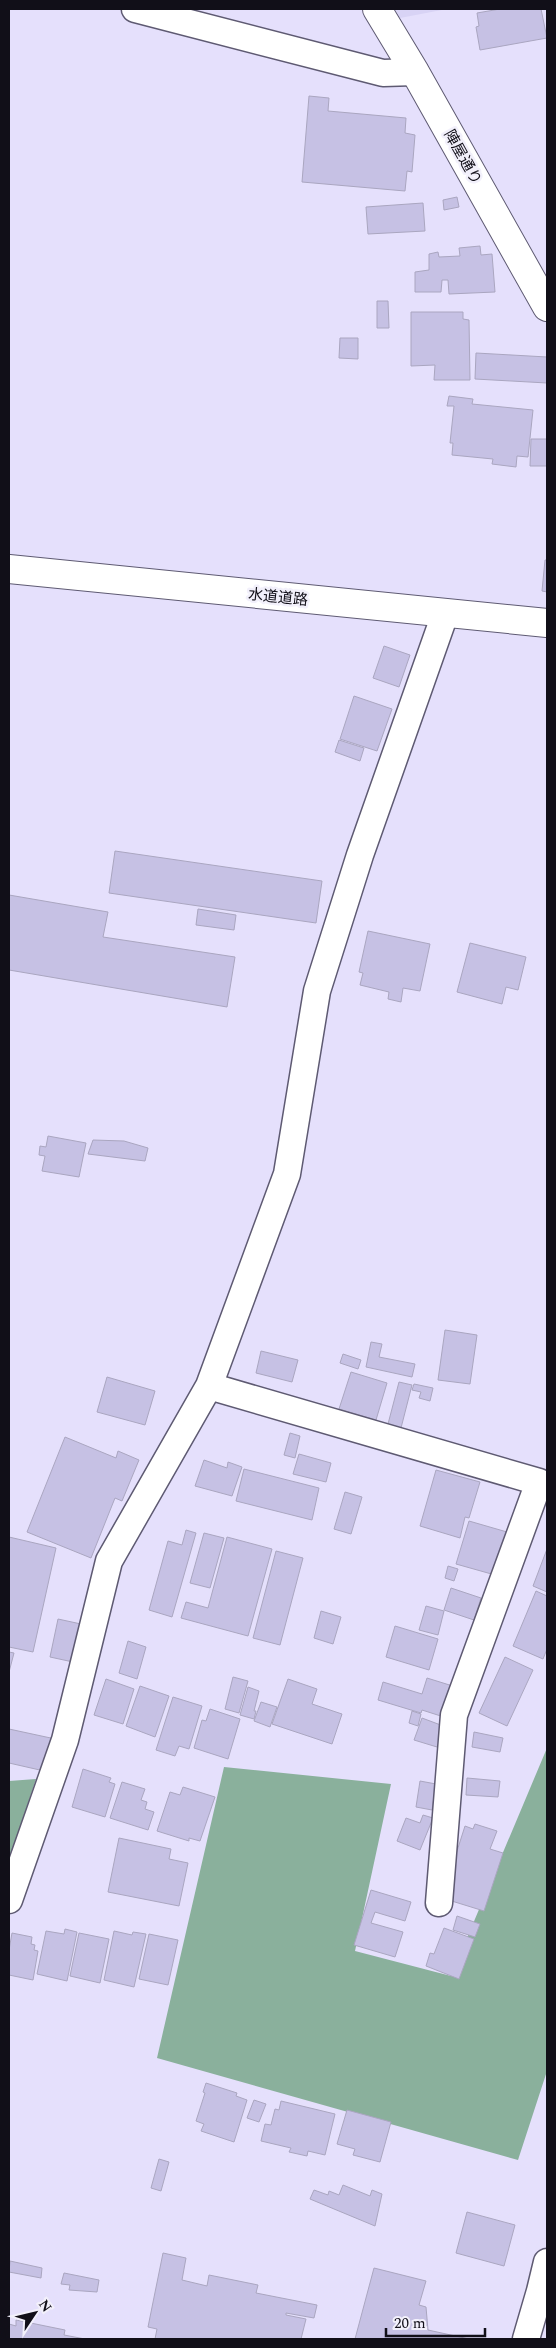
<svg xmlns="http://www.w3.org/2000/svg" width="556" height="2348" viewBox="0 0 556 2348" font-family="Spectral,'Noto Sans JP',serif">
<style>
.built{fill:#d8d3f5}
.forest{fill:#8ab09c}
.building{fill:#c6c1e4;stroke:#aaa6c0}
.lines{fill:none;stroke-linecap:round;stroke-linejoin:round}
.minor-casing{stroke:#5e5a72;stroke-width:29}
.tertiary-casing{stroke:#5e5a72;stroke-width:30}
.minor{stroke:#fff;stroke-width:26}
.tertiary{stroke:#fff;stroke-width:28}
.labels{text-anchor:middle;stroke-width:5;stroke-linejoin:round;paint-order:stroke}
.street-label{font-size:15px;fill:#110f18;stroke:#f2f0fb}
</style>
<rect width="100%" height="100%" fill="#e5e0fc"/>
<path class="built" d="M 395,9 L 447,9 L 400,18 Z"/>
<path class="forest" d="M 547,1748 L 547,2071 L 518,2160 L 157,2058 L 224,1767 L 391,1784 L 355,1951 L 451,1976 Z
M 36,1779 L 9,1860 L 9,1781 Z"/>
<path class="building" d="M 500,9 L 541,9 L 547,38 L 480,50 L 476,27 L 479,26 L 477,13 Z
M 309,96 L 329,98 L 328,111 L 406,118 L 405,133 L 415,135 L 412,172 L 407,171 L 405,191 L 302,182 Z
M 457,197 L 459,207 L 444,210 L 443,200 Z
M 423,203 L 425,231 L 368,234 L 366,207 Z
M 480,246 L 481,255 L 492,254 L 495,292 L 449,294 L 448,280 L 442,280 L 441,292 L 415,292 L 415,272 L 429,270 L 429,254 L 438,252 L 439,257 L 460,256 L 459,248 Z
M 377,301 L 388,301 L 389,328 L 377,328 Z
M 411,312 L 463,312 L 463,319 L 469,320 L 470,380 L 434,380 L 435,365 L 411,366 Z
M 340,338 L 358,338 L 358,359 L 339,358 Z
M 476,353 L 547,357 L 547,383 L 475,379 Z
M 449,396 L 473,399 L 472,404 L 533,410 L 528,457 L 517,456 L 516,467 L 492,464 L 493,459 L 452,455 L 453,443 L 450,443 L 454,406 L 447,406 Z
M 531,439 L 547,439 L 547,466 L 530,466 Z
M 545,560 L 547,560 L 547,592 L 542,591 Z
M 384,646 L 410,655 L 399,687 L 373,678 Z
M 354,696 L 392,709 L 377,751 L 340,739 Z
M 339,740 L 364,748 L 360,761 L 335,752 Z
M 115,851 L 322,881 L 316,923 L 109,893 Z
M 9,895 L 108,912 L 103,937 L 235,957 L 227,1007 L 9,970 Z
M 198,909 L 236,915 L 234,930 L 196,925 Z
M 368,931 L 430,944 L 420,991 L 403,988 L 401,1002 L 388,999 L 389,992 L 360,985 L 363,973 L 359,972 Z
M 470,943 L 526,957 L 518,990 L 506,987 L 502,1004 L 457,992 Z
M 48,1136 L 86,1143 L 79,1177 L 42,1171 L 45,1156 L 39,1155 L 40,1146 L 46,1147 Z
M 93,1140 L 124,1141 L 148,1148 L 145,1161 L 88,1154 Z
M 445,1330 L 477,1335 L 470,1384 L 438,1380 Z
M 371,1342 L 382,1344 L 379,1357 L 415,1364 L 412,1377 L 366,1367 Z
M 261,1351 L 298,1360 L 292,1382 L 256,1373 Z
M 343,1354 L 361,1360 L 358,1369 L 340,1363 Z
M 351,1372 L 387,1383 L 376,1420 L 339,1409 Z
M 107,1377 L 155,1391 L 145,1425 L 97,1412 Z
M 399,1382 L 412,1385 L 401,1428 L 388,1424 Z
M 414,1384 L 433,1388 L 430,1401 L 419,1398 L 421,1392 L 412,1390 Z
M 290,1433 L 300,1436 L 295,1458 L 284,1455 Z
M 65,1437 L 116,1458 L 118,1451 L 139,1460 L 122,1501 L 115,1498 L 91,1558 L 27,1532 Z
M 299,1454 L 331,1463 L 326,1482 L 293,1474 Z
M 204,1460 L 227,1468 L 228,1462 L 242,1467 L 232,1496 L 195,1486 Z
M 244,1469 L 319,1488 L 312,1520 L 236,1501 Z
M 436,1470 L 480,1482 L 469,1518 L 465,1517 L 460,1538 L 420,1526 Z
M 345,1492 L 362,1497 L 351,1534 L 334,1529 Z
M 469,1521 L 507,1532 L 495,1575 L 456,1564 Z
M 186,1530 L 196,1533 L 172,1617 L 149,1610 L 168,1541 L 182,1545 Z
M 204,1533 L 224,1538 L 210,1588 L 190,1583 Z
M 9,1537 L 56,1548 L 33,1652 L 9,1647 Z
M 227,1537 L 272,1549 L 248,1636 L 181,1618 L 186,1602 L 208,1608 Z
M 547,1549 L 547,1592 L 533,1586 Z
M 276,1551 L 303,1558 L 280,1645 L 253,1638 Z
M 448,1566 L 458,1569 L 454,1581 L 445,1578 Z
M 451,1588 L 481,1598 L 474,1620 L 444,1610 Z
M 536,1591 L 547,1596 L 547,1649 L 543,1659 L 513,1646 Z
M 426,1606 L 444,1611 L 438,1635 L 419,1630 Z
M 321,1611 L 341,1617 L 333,1644 L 314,1638 Z
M 58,1619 L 81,1624 L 73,1662 L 50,1657 Z
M 395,1626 L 438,1639 L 429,1670 L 386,1657 Z
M 128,1641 L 146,1647 L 137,1679 L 119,1673 Z
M 9,1652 L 14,1653 L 9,1672 Z
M 505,1657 L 533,1670 L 507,1726 L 479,1713 Z
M 233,1677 L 248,1681 L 239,1713 L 225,1709 Z
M 427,1678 L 456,1687 L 447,1718 L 422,1710 L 421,1713 L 378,1700 L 383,1682 L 422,1694 Z
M 106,1679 L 134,1689 L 123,1724 L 94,1715 Z
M 288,1679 L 317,1689 L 312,1704 L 342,1714 L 332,1744 L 272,1724 Z
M 140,1686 L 169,1696 L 155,1737 L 126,1726 Z
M 248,1687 L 259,1691 L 254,1711 L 256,1711 L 254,1719 L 240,1715 Z
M 173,1697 L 202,1706 L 189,1749 L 179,1746 L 175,1756 L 156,1750 Z
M 261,1702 L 277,1707 L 270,1727 L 254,1721 Z
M 210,1709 L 240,1719 L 228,1759 L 194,1748 L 202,1720 L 206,1721 Z
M 412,1711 L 421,1714 L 418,1726 L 409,1723 Z
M 422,1718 L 446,1727 L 437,1747 L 414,1740 Z
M 9,1729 L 60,1740 L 53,1773 L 9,1763 Z
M 474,1732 L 503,1738 L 500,1752 L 472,1747 Z
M 83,1769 L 111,1778 L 109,1782 L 115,1784 L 105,1817 L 72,1807 Z
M 467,1778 L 500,1781 L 498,1797 L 466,1795 Z
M 420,1781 L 436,1784 L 432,1810 L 416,1807 Z
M 122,1782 L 145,1789 L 141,1800 L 147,1802 L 145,1809 L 154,1812 L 148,1830 L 110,1818 Z
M 183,1787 L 215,1797 L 200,1841 L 189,1838 L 189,1841 L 157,1831 L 170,1792 L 180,1795 Z
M 423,1815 L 433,1818 L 420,1850 L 397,1841 L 406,1818 L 420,1823 Z
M 475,1824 L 497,1831 L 490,1849 L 503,1853 L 484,1911 L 442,1898 L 465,1826 L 473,1829 Z
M 119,1838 L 171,1849 L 169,1859 L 188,1863 L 179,1906 L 108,1892 Z
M 371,1890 L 411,1902 L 405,1921 L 375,1912 L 371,1923 L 403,1932 L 395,1957 L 354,1945 Z
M 457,1916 L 480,1924 L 475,1937 L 453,1930 Z
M 444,1928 L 474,1939 L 459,1979 L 426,1966 L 430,1953 L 434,1954 Z
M 65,1929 L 77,1932 L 67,1981 L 37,1974 L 46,1931 L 64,1934 Z
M 114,1931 L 132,1935 L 133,1932 L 146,1934 L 134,1987 L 104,1980 Z
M 12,1933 L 32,1937 L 31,1944 L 35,1945 L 34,1950 L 38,1951 L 33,1980 L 9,1975 L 9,1950 Z
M 79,1933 L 109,1939 L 100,1983 L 70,1976 Z
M 149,1934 L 178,1940 L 168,1985 L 139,1979 Z
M 206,2083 L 237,2093 L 236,2096 L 247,2100 L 234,2142 L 201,2131 L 204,2124 L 196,2121 L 205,2093 L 203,2092 Z
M 254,2100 L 266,2104 L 259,2122 L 247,2118 Z
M 281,2101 L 335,2114 L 325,2155 L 308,2151 L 307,2156 L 289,2152 L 291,2148 L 261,2141 L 265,2124 L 271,2125 L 275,2109 L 279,2110 Z
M 347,2110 L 391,2122 L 380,2162 L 353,2155 L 355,2149 L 337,2144 Z
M 159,2159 L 169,2162 L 161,2191 L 151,2188 Z
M 343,2185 L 370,2196 L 372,2190 L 382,2194 L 375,2226 L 310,2199 L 314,2190 L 328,2195 L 329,2191 L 339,2195 Z
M 467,2212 L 515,2225 L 504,2266 L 456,2253 Z
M 163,2253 L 186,2258 L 182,2280 L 207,2286 L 209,2275 L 258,2285 L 256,2293 L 317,2305 L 314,2318 L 286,2313 L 286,2315 L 306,2319 L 301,2339 L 155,2339 L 157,2329 L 148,2327 Z
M 10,2261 L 42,2268 L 41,2278 L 9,2272 Z
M 374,2268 L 426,2281 L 419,2305 L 426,2307 L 428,2330 L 469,2339 L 355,2339 Z
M 64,2273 L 99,2280 L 97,2292 L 69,2290 L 70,2285 L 61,2284 Z
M 16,2320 L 65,2330 L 64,2335 L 85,2339 L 9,2339 L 9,2324 L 16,2326 Z"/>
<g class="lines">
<defs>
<path id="minor" d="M 135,9 L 383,73 L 415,72
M 209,1386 L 539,1482 L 454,1715 L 439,1903
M 9,1900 L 65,1740 L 109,1561 L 209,1386 L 287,1174 L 317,991 L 360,855 L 445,614
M 540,2291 L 547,2262
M 526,2339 L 540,2291 L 547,2294"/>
<path id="tertiary" d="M 377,9 L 415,72 L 547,307
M 9,569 L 547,623"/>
</defs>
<use href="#minor" class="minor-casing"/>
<use href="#tertiary" class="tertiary-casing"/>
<use href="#minor" class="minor"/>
<use href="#tertiary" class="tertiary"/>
</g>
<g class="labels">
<g class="street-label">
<text transform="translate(463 157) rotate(61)" y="5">陣屋通り</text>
<text transform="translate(278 597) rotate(6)" y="5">水道道路</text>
</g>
</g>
<rect width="556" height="2348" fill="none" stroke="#110f18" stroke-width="20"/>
<g transform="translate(35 2313) rotate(55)" stroke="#f2f0fb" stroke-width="4" paint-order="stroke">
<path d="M0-4L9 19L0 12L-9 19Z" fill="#110f18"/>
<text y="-8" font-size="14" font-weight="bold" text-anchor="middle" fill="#110f18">N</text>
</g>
<path d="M386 2328v8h99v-8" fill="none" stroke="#110f18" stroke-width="2.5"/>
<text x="394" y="2328" font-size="15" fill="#110f18" stroke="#f2f0fb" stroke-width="4" paint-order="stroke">20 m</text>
</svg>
